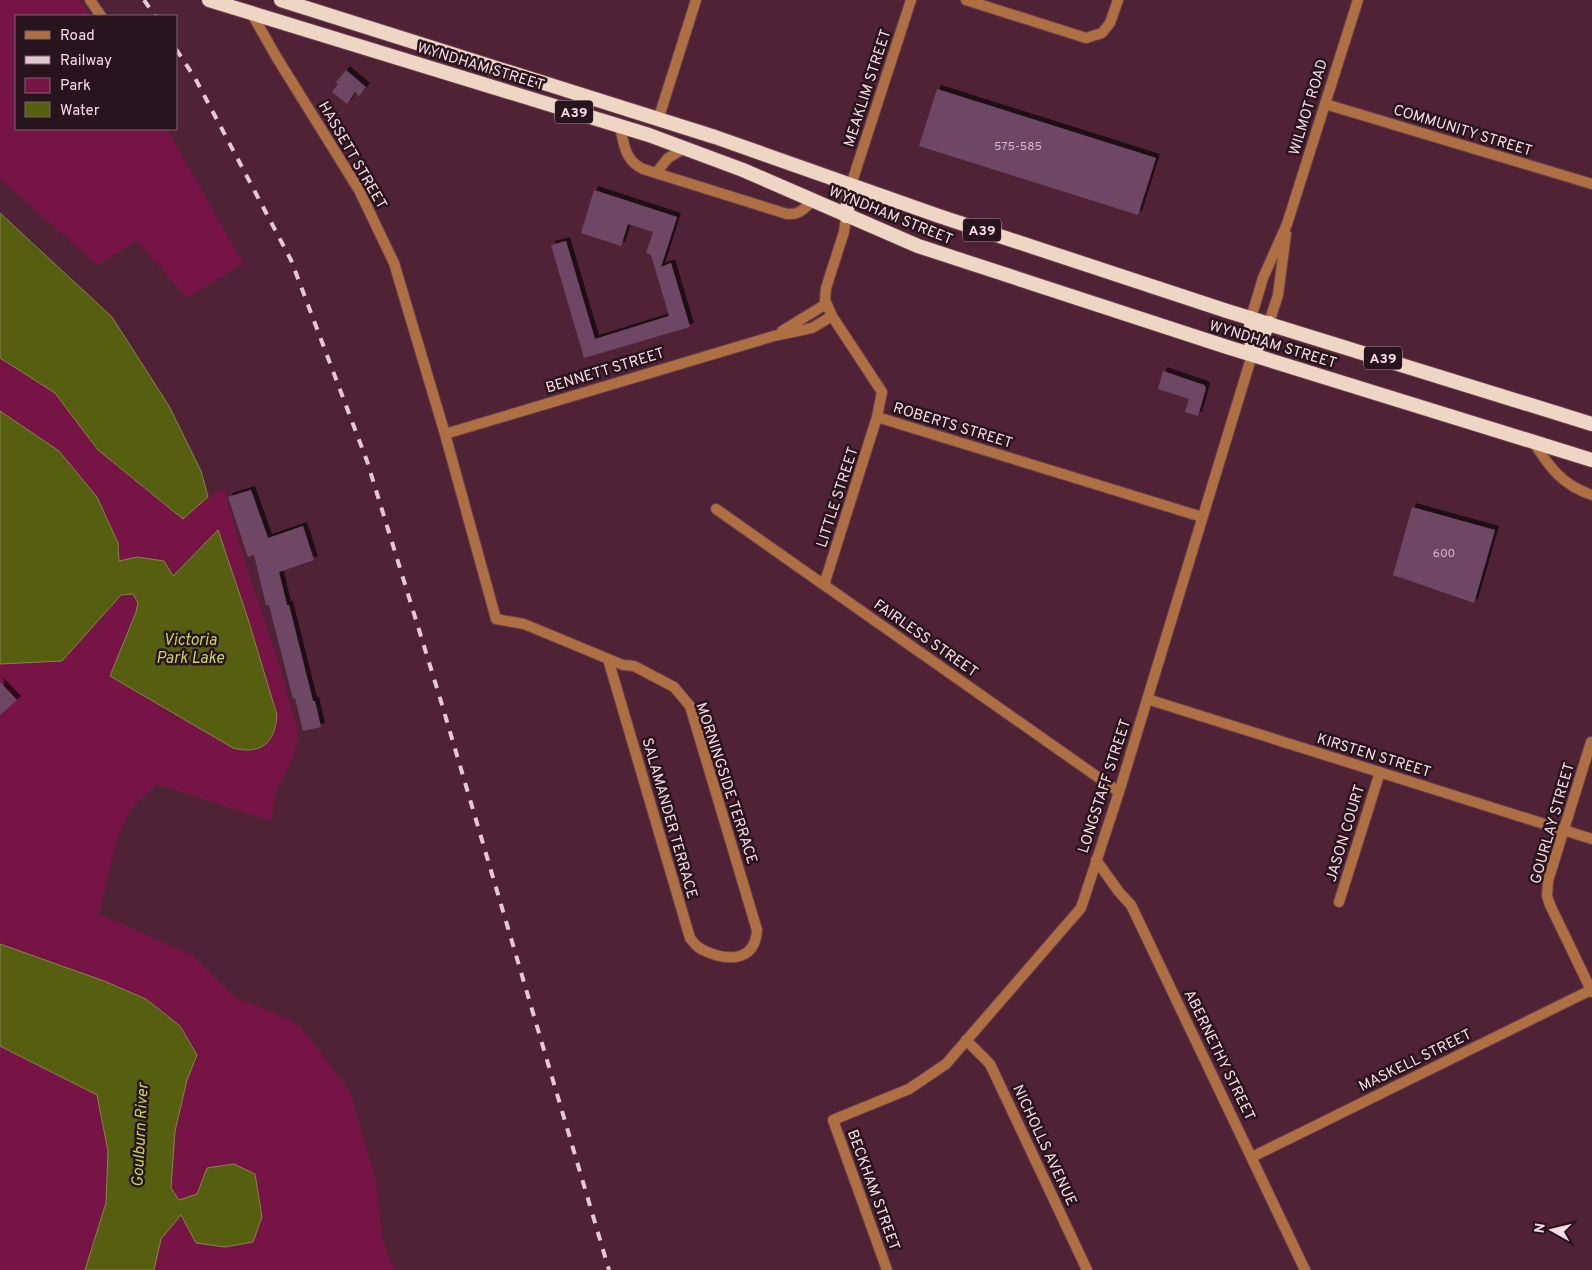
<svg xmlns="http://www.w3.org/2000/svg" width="1592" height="1270" viewBox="0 0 1592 1270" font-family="Overpass,sans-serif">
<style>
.green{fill:#761446}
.water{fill:#565e0f;stroke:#87844f}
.building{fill:#6e4665;filter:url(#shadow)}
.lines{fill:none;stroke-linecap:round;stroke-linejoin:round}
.minor-casing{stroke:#6a4051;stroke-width:12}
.tertiary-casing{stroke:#6a4051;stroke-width:12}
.trunk-casing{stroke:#6a4051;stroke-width:16}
.minor{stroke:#ae6f42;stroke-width:10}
.tertiary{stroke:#ae6f42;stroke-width:10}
.trunk{stroke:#efd5c4;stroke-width:14}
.rail{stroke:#e7c7d2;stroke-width:4;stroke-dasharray:9 9;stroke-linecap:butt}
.labels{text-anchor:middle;stroke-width:5;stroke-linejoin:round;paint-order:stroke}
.number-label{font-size:12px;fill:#d6b6c5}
.shield{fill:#28141c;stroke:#ba9fa9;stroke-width:1}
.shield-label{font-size:14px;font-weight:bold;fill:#f9dbe5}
.street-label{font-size:15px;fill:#f9dbe5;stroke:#28141c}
.water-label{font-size:16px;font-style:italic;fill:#c7d653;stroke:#28141c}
</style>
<defs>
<filter id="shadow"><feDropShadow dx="4" dy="-4" stdDeviation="0" flood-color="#0009"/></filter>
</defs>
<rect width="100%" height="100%" fill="#4f2335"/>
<path class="green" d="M 0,0 L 79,0 L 91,16 L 16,16 L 16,129 L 167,129 L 243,263 L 187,298 L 137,241 L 97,265 L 0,179 Z
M 0,358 L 55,393 L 98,450 L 183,519 L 208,497 L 224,489 L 243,556 L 280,667 L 297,730 L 297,742 L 290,764 L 276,792 L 271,821 L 157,784 L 130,810 L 117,839 L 99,914 L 192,955 L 235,998 L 266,1009 L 300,1026 L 350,1091 L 376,1181 L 382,1237 L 388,1255 L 396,1270 L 154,1270 L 161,1239 L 197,1194 L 179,1200 L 171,1188 L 175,1131 L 187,1080 L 197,1055 L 104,981 L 0,944 L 0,664 L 62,661 L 121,595 L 133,594 L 138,603 L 136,611 L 110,676 L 218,530 L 173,576 L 137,557 L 119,561 L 118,543 L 97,497 L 59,451 L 0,411 Z
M 0,1046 L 97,1095 L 108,1151 L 106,1203 L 85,1270 L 0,1270 Z"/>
<path class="water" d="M 0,213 L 112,317 L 169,406 L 201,471 L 208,497 L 183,519 L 98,450 L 55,393 L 0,358 Z
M 0,411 L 59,451 L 97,497 L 118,543 L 119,561 L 137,557 L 164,561 L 173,576 L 218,530 L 248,619 L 277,715 C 275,744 260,755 233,748 L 110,676 L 136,612 L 138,603 L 133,594 L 121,595 L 62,661 L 0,664 Z
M 0,944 L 104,981 L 146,999 L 180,1026 L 197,1055 L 187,1080 L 175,1131 L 171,1188 L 179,1200 L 197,1194 L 207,1168 L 234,1164 L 255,1174 L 262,1217 L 253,1242 L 225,1247 L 196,1243 L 181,1215 L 161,1239 L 154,1270 L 85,1270 L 106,1203 L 108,1151 L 97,1095 L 0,1046 Z"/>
<path class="building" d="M 346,70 L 366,87 L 359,96 L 355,92 L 347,104 L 332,92 L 338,84 L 336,82 Z
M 937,89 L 1156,158 L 1138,215 L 919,146 Z
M 594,190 L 677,217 L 661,267 L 671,263 L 690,327 L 584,358 L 551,245 L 566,241 L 595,339 L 669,316 L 651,255 L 646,253 L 653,232 L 628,224 L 621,246 L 581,233 Z
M 1163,371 L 1204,385 L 1206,388 L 1198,416 L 1185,412 L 1189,399 L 1158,389 Z
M 251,490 L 268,538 L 303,526 L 314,560 L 279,572 L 287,605 L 289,605 L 313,701 L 315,701 L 321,727 L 303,731 L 295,698 L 293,699 L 269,605 L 266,605 L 262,588 L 254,555 L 248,557 L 228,497 Z
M 1412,507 L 1495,530 L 1474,603 L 1393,575 Z
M 0,682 L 17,700 L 0,715 Z"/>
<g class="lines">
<defs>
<path id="minor" d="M 90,0 L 101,16
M 966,0 L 1086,38 L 1102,33 L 1110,23 L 1118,0
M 252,14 L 277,58 L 359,190 L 394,263 L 445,434 L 496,619 L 524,624 L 623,665 L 634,666 L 674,687 L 690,706 L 757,930 C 755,964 724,961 701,949 C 697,947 693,942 690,938 L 608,659
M 1325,104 L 1592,184
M 658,120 L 696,0
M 620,127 C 624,144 625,161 643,169 L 787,214 C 800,215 805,208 813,200
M 656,173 L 668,158 L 685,148
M 851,185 L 911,0
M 846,216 L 844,232 L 826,288 L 825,300 L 832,316 L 882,392 L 877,417 L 1202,517
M 782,331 L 826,304
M 445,434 L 774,336 L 812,328 L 832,316
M 1533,441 C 1549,467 1562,485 1592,495
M 716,509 L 1119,792
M 824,585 L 877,417
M 1147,699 L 1592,839
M 1591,742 L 1548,881 L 1547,896 L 1550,905 L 1592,992
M 1096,860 L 1119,892 L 1131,905 L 1305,1270
M 1339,902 L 1380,772
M 966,1040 L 990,1064 L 1087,1270
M 1252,1157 L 1591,990
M 887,1270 L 833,1120 L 909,1089 L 946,1064 L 1081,908 L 1119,792 L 1252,355"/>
<path id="tertiary" d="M 1251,318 L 1263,278 L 1287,224 L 1358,0
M 1269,323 L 1278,295 L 1286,234"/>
<path id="trunk" d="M 209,0 L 649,135 L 743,170 L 918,246 L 1227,347 L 1592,460
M 281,0 L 715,137 L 939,216 L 1227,311 L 1592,424
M 846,216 L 851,185
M 1251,318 L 1252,355
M 1253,354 L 1269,323"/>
</defs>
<use href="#minor" class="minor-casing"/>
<use href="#tertiary" class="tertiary-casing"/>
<use href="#trunk" class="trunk-casing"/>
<use href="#minor" class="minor"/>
<use href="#tertiary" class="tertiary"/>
<use href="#trunk" class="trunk"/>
<path class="rail" d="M 144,0 L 155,16
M 176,49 L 195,78 L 291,260 L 367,461 L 440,698 L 609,1270"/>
</g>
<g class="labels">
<g class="number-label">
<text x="1018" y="150">575-585</text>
<text x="1444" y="557">600</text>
</g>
<g class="shield">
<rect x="555" y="100.5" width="38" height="23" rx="4"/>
<rect x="963" y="218.5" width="38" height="23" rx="4"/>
<rect x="1364" y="346.5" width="38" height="23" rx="4"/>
</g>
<g class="shield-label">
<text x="574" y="117">A39</text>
<text x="982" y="235">A39</text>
<text x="1383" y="363">A39</text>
</g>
<g class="street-label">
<text transform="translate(481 66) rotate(17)" y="5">WYNDHAM STREET</text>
<text transform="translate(867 88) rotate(-72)" y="5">MEAKLIM STREET</text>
<text transform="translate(1308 107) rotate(-73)" y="5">WILMOT ROAD</text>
<text transform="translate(1463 130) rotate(17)" y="5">COMMUNITY STREET</text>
<text transform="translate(353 155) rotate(60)" y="5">HASSETT STREET</text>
<text transform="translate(891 215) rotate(22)" y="5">WYNDHAM STREET</text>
<text transform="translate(1273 344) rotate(17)" y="5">WYNDHAM STREET</text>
<text transform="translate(605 370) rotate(-17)" y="5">BENNETT STREET</text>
<text transform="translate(953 425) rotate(17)" y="5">ROBERTS STREET</text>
<text transform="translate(837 497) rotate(-72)" y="5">LITTLE STREET</text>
<text transform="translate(926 638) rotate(35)" y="5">FAIRLESS STREET</text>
<text transform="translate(1374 755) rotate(17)" y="5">KIRSTEN STREET</text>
<text transform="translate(727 783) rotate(72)" y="5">MORNINGSIDE TERRACE</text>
<text transform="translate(1104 786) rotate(-72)" y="5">LONGSTAFF STREET</text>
<text transform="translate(670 818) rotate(74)" y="5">SALAMANDER TERRACE</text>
<text transform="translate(1552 823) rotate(-74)" y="5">GOURLAY STREET</text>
<text transform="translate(1345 833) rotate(-73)" y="5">JASON COURT</text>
<text transform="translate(1220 1055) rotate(64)" y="5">ABERNETHY STREET</text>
<text transform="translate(1415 1060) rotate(-26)" y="5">MASKELL STREET</text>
<text transform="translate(1045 1145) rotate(65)" y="5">NICHOLLS AVENUE</text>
<text transform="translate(874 1190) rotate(70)" y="5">BECKHAM STREET</text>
</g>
<g class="water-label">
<text x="190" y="645">Victoria<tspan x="190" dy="18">Park Lake</tspan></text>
<text transform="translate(139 1135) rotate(-87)" y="6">Goulburn River</text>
</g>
</g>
<rect x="15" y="15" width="162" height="115" fill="#28141c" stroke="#7c646c"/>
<rect x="25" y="31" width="25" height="8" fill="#ae6f42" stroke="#7c646c"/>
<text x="60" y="40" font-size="15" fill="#f9dbe5">Road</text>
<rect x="25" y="56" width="25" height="8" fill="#e7c7d2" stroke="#7c646c"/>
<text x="60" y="65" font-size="15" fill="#f9dbe5">Railway</text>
<rect x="25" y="78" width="25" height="15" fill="#761446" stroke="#7c646c"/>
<text x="60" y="90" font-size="15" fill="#f9dbe5">Park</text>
<rect x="25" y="102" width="25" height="15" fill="#565e0f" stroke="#7c646c"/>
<text x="60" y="115" font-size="15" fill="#f9dbe5">Water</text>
<g transform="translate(1552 1230) rotate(278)" stroke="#28141c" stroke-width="4" paint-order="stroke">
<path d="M0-4L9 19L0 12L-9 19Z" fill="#f9dbe5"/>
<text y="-8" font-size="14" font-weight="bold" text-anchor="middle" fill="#f9dbe5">N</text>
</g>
</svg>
